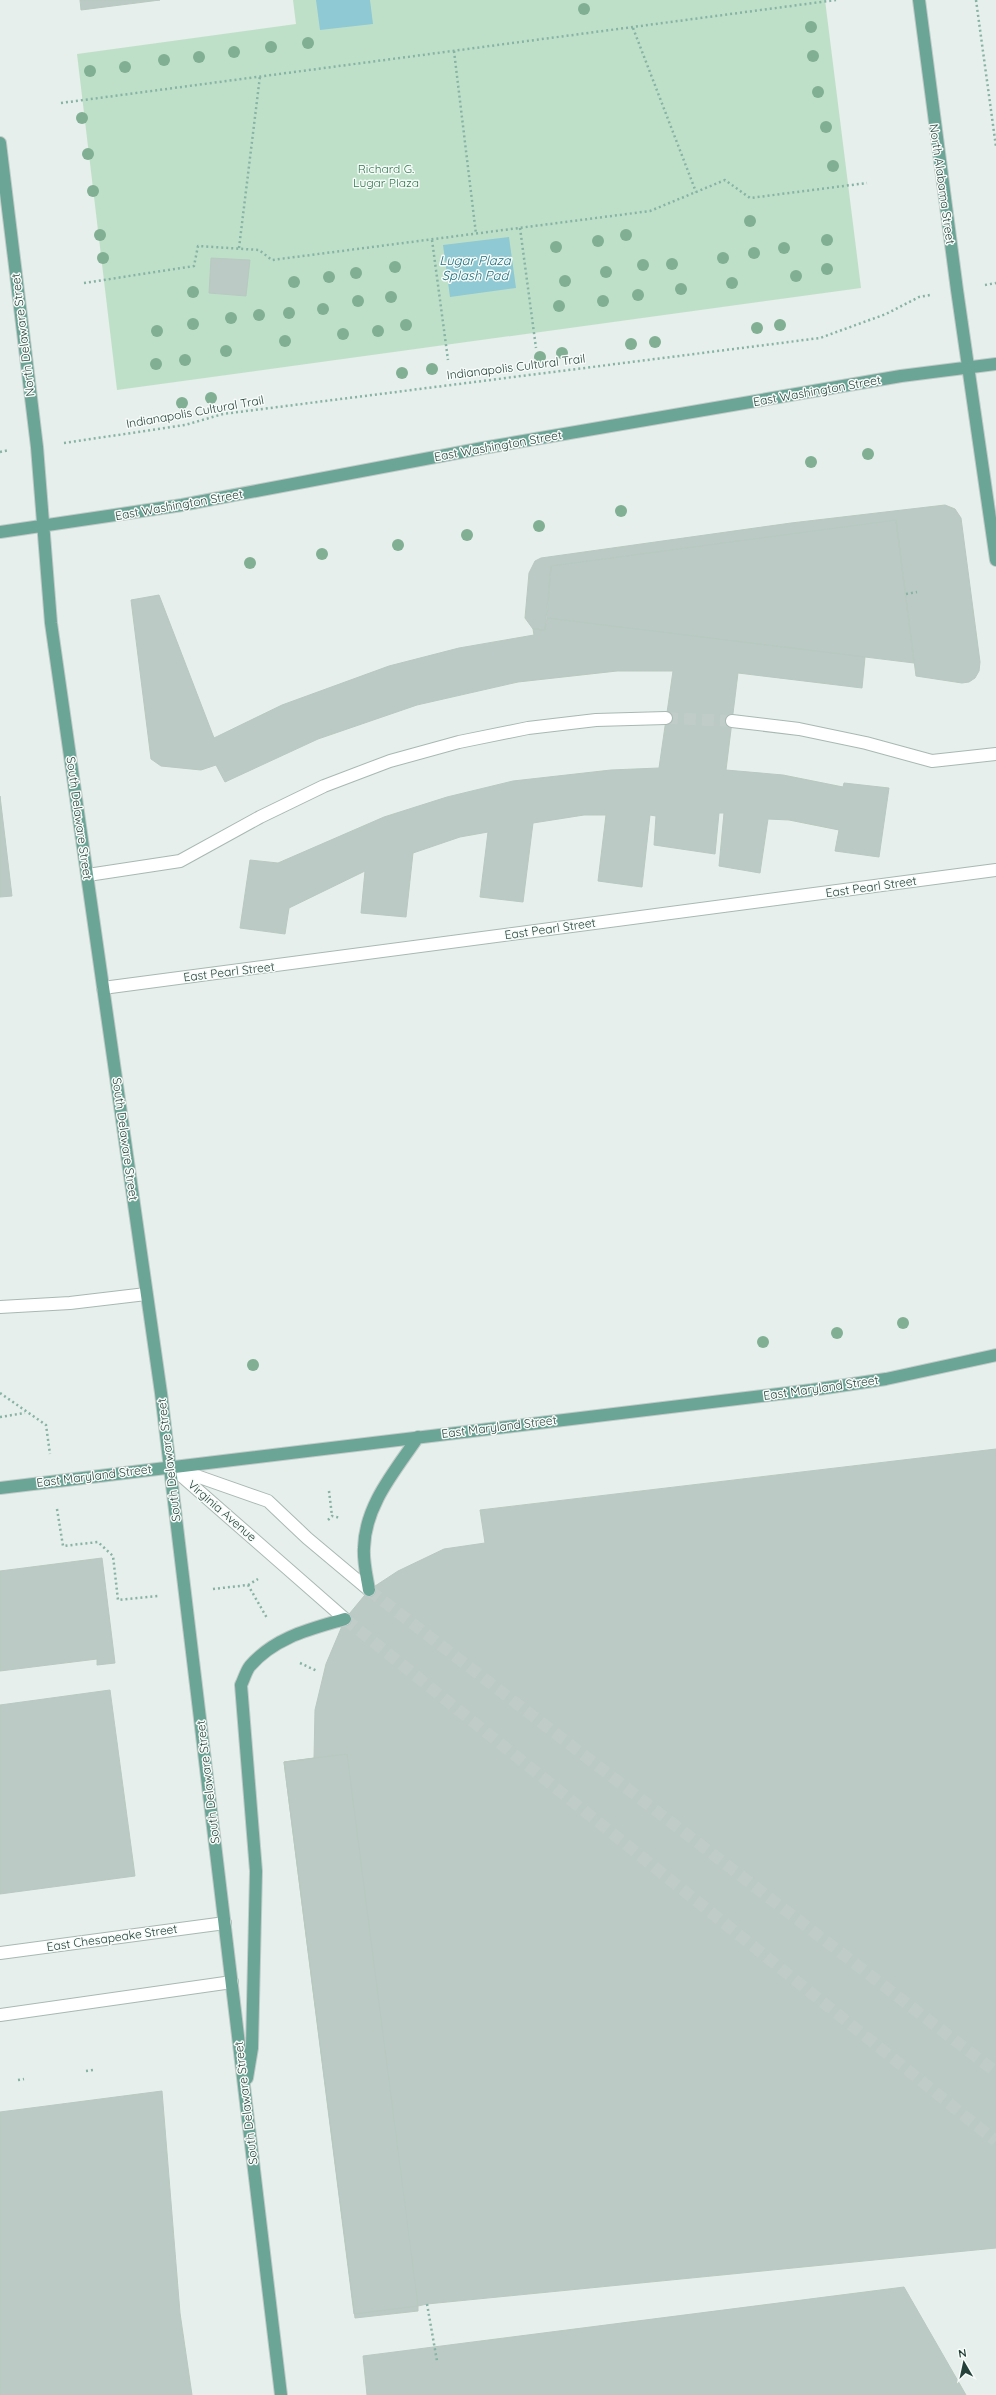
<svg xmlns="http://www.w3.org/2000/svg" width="996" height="2395" viewBox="0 0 996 2395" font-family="Quicksand,sans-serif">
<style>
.green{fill:#bfe0c8}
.water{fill:#8ec9d4}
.building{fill:#bbcac4;stroke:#b8c9c2}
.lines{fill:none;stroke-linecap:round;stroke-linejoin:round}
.minor-tunnel{stroke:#bfccc8;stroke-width:12;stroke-dasharray:12 6;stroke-linecap:butt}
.minor-casing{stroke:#a8b8b2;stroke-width:14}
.major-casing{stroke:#c2cac8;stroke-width:14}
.path{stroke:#86b3a5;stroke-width:2.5;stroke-dasharray:2 3;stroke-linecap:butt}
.minor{stroke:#fff;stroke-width:12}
.major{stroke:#6aa596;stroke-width:12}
.tree{fill:#80af93}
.labels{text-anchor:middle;stroke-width:3;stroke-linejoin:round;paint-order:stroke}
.park-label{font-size:12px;fill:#2d7a4b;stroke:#f7fbf9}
.street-label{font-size:12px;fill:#24423a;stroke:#f7fbf9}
.water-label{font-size:13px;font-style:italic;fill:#1c6f80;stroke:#f7fbf9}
</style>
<rect width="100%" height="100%" fill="#e6efeb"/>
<path class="green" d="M 293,0 L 825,0 L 861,288 L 117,390 L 77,54 L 296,24 Z"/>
<path class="water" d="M 316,0 L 370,0 L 373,24 L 320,30 Z
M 509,237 L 516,288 L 450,297 L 443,245 Z"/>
<path class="building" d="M 80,0 L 160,0 L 81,10 Z
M 211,258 L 250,260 L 246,296 L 209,293 Z
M 945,505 L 955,509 L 961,518 L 980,662 L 979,671 L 975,678 L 969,682 L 962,683 L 916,676 L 896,520 L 551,566 L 545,630 L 533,629 L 525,618 L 529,573 L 535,561 L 541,558 L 791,523 Z
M 896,520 L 914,663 L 547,618 L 551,566 Z
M 159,595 L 214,738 L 282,705 L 389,666 L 459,648 L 534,635 L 533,629 L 545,630 L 547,618 L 865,657 L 862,688 L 738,673 L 726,770 L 783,775 L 843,787 L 844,783 L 889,788 L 879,857 L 835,851 L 839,830 L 789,820 L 768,819 L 760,873 L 719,866 L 724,813 L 719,813 L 715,854 L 654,845 L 656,816 L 650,815 L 642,887 L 598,881 L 606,815 L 584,815 L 533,823 L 523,902 L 480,897 L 488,832 L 460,837 L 413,853 L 406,917 L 361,913 L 365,871 L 289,908 L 285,934 L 240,928 L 250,860 L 278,863 L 384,817 L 447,797 L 513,781 L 611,770 L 659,768 L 673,671 L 617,671 L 518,682 L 417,705 L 318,739 L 225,782 L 216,765 L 201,770 L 161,766 L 151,759 L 131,600 Z
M 0,796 L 12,896 L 0,897 Z
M 996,1449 L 996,2248 L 427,2304 L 418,2306 L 418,2311 L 355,2318 L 284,1762 L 314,1758 L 315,1710 L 326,1664 L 345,1619 L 369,1590 L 398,1571 L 444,1549 L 485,1543 L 480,1510 Z
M 102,1558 L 115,1663 L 97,1665 L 97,1659 L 0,1671 L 0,1571 Z
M 110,1690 L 135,1876 L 0,1894 L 0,1705 Z
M 347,1754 L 418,2306 L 354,2314 L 284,1762 Z
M 162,2091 L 180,2313 L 192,2395 L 0,2395 L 0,2112 Z
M 904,2287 L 966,2395 L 367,2395 L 363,2356 Z"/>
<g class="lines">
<path class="minor-tunnel" d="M 666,718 L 732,721
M 369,1590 L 996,2072
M 345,1619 L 996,2141"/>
<defs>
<path id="minor" d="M 732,721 L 799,729 L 866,743 L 932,761 L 996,754
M 88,875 L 180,861 L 260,817 L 324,786 L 390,761 L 459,742 L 528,728 L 596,720 L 666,718
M 103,988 L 996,870
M 0,1307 L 70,1303 L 146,1294
M 171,1467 L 268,1501 L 307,1538 L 369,1590
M 176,1471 L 345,1619
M 0,1953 L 225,1923
M 0,2015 L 232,1982"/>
<path id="major" d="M 919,0 L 957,290 L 996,560
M 0,143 L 37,447 L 51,623 L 161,1393 L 281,2395
M 0,532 L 182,505 L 483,448 L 901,376 L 996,364
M 0,1488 L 812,1390 L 886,1379 L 996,1355
M 369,1590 C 367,1577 363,1562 364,1548 C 365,1505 395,1471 418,1437
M 247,2078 L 252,2048 L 256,1871 L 241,1685 C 244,1679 246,1671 250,1666 C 275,1637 311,1629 345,1619"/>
</defs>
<use href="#minor" class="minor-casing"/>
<use href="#major" class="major-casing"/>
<path class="path" d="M 976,0 L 996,147
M 633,28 L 696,192
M 454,51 L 476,234
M 61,103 L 836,0
M 520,228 L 536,348
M 432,240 L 448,360
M 239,248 L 260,76
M 84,283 L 194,266 L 198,246 L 259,250 L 272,260 L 650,211 L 725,180 L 750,198 L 867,183
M 985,285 L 996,283
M 64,443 L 185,425 L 223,414 L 820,338 L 886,314 L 919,297 L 930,295
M 0,452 L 9,450
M 906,594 L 917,592
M 0,1393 L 46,1425 L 50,1454
M 0,1417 L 25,1413
M 329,1491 L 332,1516
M 57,1509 L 63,1546 L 98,1542 L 113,1556 L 118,1600 L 158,1596
M 328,1520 L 332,1516 L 341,1518
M 248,1585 L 258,1579
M 213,1589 L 248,1585 L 267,1618
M 300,1663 L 317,1671
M 86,2071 L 93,2070
M 18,2080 L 24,2079
M 427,2304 L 437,2361"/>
<use href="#minor" class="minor"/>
<use href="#major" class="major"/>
</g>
<g class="tree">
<circle cx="584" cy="9" r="6"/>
<circle cx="811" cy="27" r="6"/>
<circle cx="308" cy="43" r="6"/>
<circle cx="271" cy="47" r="6"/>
<circle cx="234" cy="52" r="6"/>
<circle cx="813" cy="56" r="6"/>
<circle cx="199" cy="57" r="6"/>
<circle cx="164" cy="60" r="6"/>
<circle cx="125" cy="67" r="6"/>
<circle cx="90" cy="71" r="6"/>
<circle cx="818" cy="92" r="6"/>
<circle cx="82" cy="118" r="6"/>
<circle cx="826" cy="127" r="6"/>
<circle cx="88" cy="154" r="6"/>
<circle cx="833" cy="166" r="6"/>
<circle cx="93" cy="191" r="6"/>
<circle cx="750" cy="221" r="6"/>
<circle cx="100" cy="235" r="6"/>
<circle cx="626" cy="235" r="6"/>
<circle cx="827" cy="240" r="6"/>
<circle cx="598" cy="241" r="6"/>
<circle cx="556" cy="247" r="6"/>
<circle cx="784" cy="248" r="6"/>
<circle cx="754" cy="253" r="6"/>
<circle cx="103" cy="258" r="6"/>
<circle cx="723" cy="258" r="6"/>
<circle cx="672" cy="264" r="6"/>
<circle cx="643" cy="265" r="6"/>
<circle cx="395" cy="267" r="6"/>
<circle cx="827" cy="269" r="6"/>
<circle cx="606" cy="272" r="6"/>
<circle cx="356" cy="273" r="6"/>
<circle cx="796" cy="276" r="6"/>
<circle cx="329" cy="277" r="6"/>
<circle cx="565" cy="281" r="6"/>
<circle cx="294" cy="282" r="6"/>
<circle cx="732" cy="283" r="6"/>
<circle cx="681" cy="289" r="6"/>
<circle cx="193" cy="292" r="6"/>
<circle cx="638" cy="295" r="6"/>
<circle cx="391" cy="297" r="6"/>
<circle cx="358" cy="301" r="6"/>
<circle cx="603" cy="301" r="6"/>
<circle cx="559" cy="306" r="6"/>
<circle cx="323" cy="309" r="6"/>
<circle cx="289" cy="313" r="6"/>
<circle cx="259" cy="315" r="6"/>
<circle cx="231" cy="318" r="6"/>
<circle cx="193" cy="324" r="6"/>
<circle cx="406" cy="325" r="6"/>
<circle cx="780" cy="325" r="6"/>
<circle cx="757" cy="328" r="6"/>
<circle cx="157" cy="331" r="6"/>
<circle cx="378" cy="331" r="6"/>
<circle cx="343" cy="334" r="6"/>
<circle cx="285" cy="341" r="6"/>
<circle cx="655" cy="342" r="6"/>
<circle cx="631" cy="344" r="6"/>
<circle cx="226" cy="351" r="6"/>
<circle cx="562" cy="353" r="6"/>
<circle cx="540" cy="357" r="6"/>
<circle cx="185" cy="360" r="6"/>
<circle cx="156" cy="364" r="6"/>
<circle cx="432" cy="369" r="6"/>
<circle cx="402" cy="373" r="6"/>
<circle cx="211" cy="398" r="6"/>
<circle cx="182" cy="403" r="6"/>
<circle cx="868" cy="454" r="6"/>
<circle cx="811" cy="462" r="6"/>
<circle cx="621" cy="511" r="6"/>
<circle cx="539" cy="526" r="6"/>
<circle cx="467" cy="535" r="6"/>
<circle cx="398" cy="545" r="6"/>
<circle cx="322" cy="554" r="6"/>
<circle cx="250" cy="563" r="6"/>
<circle cx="903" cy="1323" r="6"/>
<circle cx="837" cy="1333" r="6"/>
<circle cx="763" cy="1342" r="6"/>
<circle cx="253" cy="1365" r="6"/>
</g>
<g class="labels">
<g class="park-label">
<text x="386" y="173">Richard G.<tspan x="386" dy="14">Lugar Plaza</tspan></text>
</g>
<g class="street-label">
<text transform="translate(942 184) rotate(82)" y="4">North Alabama Street</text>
<text transform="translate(23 335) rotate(-97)" y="4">North Delaware Street</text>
<text transform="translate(516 367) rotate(-7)" y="4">Indianapolis Cultural Trail</text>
<text transform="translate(817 391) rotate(-10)" y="4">East Washington Street</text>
<text transform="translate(195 412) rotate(-10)" y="4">Indianapolis Cultural Trail</text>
<text transform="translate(498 446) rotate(-10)" y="4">East Washington Street</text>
<text transform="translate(179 505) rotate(-10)" y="4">East Washington Street</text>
<text transform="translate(79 818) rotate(82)" y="4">South Delaware Street</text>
<text transform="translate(871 887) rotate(-8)" y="4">East Pearl Street</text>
<text transform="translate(550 929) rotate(-8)" y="4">East Pearl Street</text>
<text transform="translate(229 972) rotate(-7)" y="4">East Pearl Street</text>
<text transform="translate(125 1139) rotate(82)" y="4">South Delaware Street</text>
<text transform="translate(821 1388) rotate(-8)" y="4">East Maryland Street</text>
<text transform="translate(499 1427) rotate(-7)" y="4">East Maryland Street</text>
<text transform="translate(169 1460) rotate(-97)" y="4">South Delaware Street</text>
<text transform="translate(94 1476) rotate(-7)" y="4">East Maryland Street</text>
<text transform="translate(222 1511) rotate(41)" y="4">Virginia Avenue</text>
<text transform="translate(208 1782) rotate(-97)" y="4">South Delaware Street</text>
<text transform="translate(112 1938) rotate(-8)" y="4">East Chesapeake Street</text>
<text transform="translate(246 2103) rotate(-97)" y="4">South Delaware Street</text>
</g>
<g class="water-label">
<text x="475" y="265">Lugar Plaza<tspan x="475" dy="15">Splash Pad</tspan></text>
</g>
</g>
<g transform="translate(964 2363) rotate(351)" stroke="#f7fbf9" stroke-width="3" paint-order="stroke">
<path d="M0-3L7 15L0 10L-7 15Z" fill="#24423a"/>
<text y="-6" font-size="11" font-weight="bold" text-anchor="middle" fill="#24423a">N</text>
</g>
</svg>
